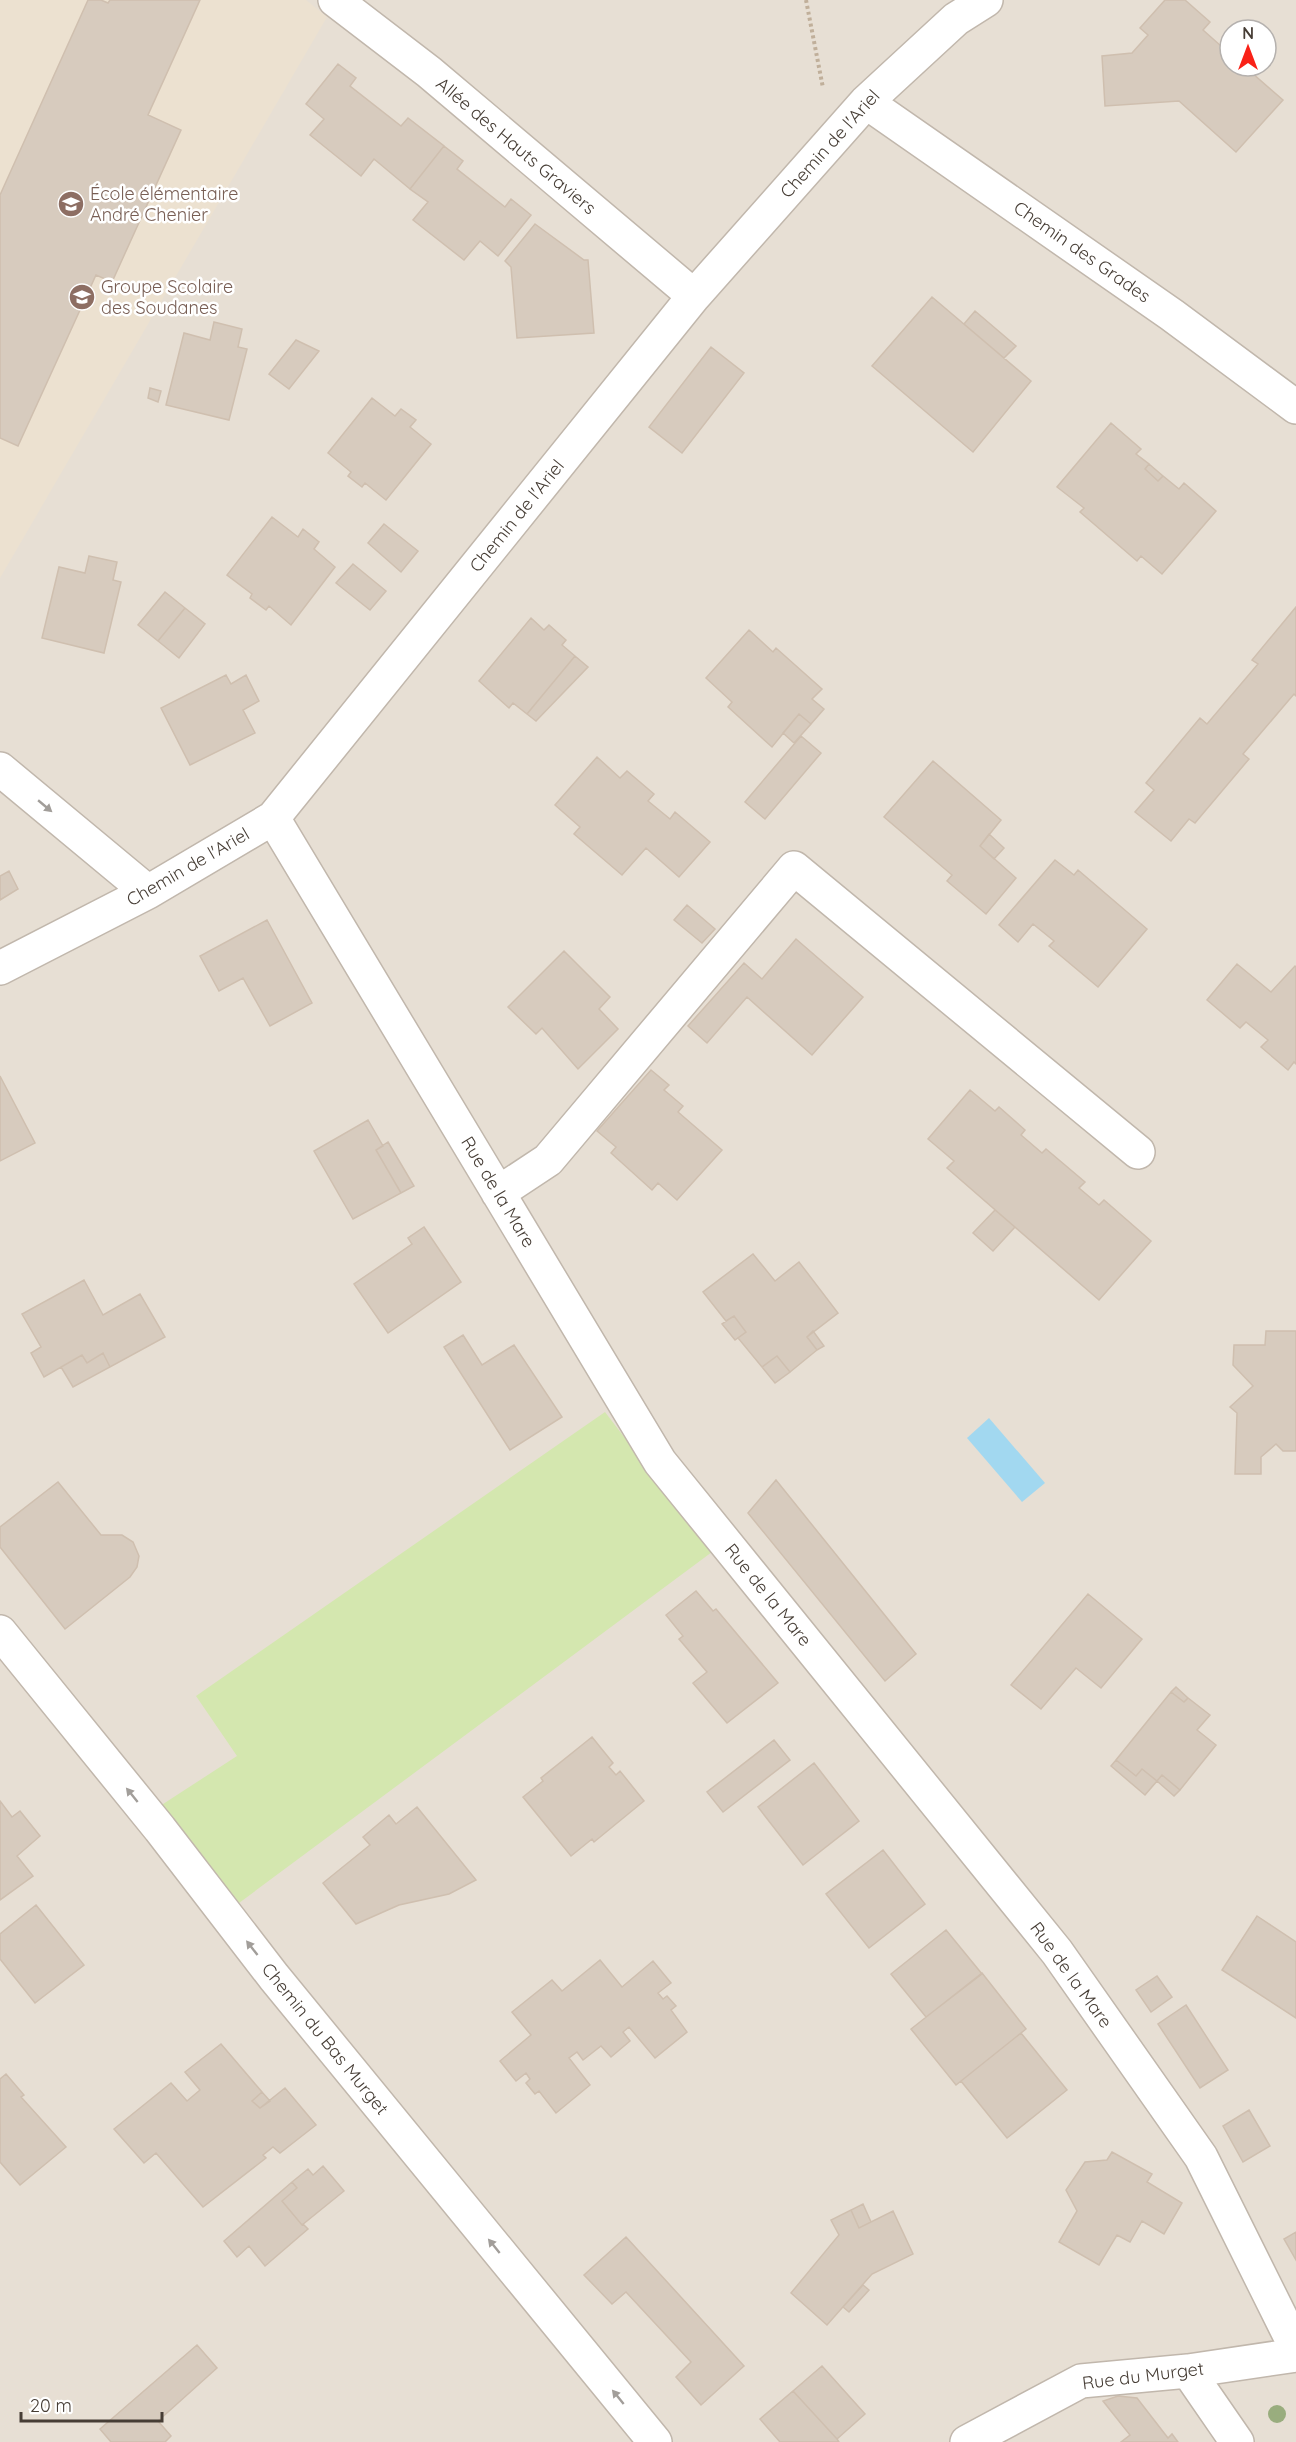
<svg xmlns="http://www.w3.org/2000/svg" width="1296" height="2442" viewBox="0 0 1296 2442" font-family="Quicksand,sans-serif">
<style>
.residential{fill:#e7dfd4;fill-rule:evenodd}
.education{fill:#ece1d0}
.green{fill:#d4e7af}
.water{fill:#a2d8f0}
.building{fill:#d7cbbe;stroke:#cfbfaf;stroke-width:1.5}
.lines{fill:none;stroke-linecap:round;stroke-linejoin:round}
.minor-casing{stroke:#c1b7ac;stroke-width:36}
.path{stroke:#c0af9a;stroke-width:4;stroke-dasharray:3 3;stroke-linecap:butt}
.minor{stroke:#fff;stroke-width:33}
.tree{fill:#99ad7e}
.oneway{fill:#a29e9a}
.labels{text-anchor:middle;stroke-width:5;stroke-linejoin:round;paint-order:stroke}
.street-label{font-size:18px;fill:#463d35;stroke:#fff}
.education-label{font-size:18px;fill:#785e54;stroke:#fff;text-anchor:start}
</style>
<rect width="100%" height="100%" fill="#f3eee6"/>
<path class="residential" d="M 0,0 L 1296,0 L 1296,2442 L 0,2442 ZM 1230,30 L 1266,30 L 1266,66 L 1230,66 Z"/>
<path class="education" d="M 0,0 L 306,0 L 327,17 L 0,578 Z"/>
<path class="green" d="M 605,1412 L 712,1552 L 239,1903 L 160,1806 L 237,1756 L 196,1696 Z"/>
<path class="water" d="M 989,1418 L 1045,1483 L 1022,1502 L 967,1438 Z"/>
<path class="building" d="M 88,0 L 101,0 L 108,3 L 110,0 L 200,0 L 148,115 L 181,130 L 112,282 L 96,275 L 18,446 L 0,438 L 0,195 Z
M 1165,0 L 1185,0 L 1210,22 L 1203,30 L 1230,54 L 1230,66 L 1244,66 L 1283,100 L 1236,152 L 1179,101 L 1105,106 L 1102,56 L 1132,53 L 1148,35 L 1140,28 Z
M 338,64 L 356,78 L 350,86 L 401,126 L 408,118 L 444,146 L 410,189 L 374,159 L 361,176 L 310,135 L 324,119 L 306,104 Z
M 444,146 L 463,161 L 457,169 L 505,207 L 511,199 L 531,215 L 498,256 L 480,241 L 464,260 L 413,220 L 428,202 L 410,189 Z
M 535,224 L 584,260 L 588,260 L 594,333 L 517,338 L 511,267 L 505,261 Z
M 932,297 L 1031,381 L 973,452 L 872,366 Z
M 975,311 L 1016,346 L 1004,358 L 964,324 Z
M 214,322 L 242,329 L 238,347 L 247,349 L 229,420 L 166,405 L 184,333 L 210,340 Z
M 296,340 L 319,351 L 289,389 L 269,374 Z
M 711,347 L 744,373 L 682,453 L 649,427 Z
M 150,388 L 161,391 L 158,402 L 148,398 Z
M 372,398 L 395,416 L 401,409 L 416,420 L 410,427 L 431,444 L 386,500 L 365,483 L 362,487 L 348,476 L 351,472 L 328,453 Z
M 1111,423 L 1141,449 L 1136,454 L 1149,464 L 1145,469 L 1158,481 L 1163,476 L 1179,489 L 1184,483 L 1216,511 L 1162,574 L 1141,556 L 1137,561 L 1080,512 L 1084,508 L 1057,487 Z
M 1149,464 L 1163,476 L 1158,481 L 1145,469 Z
M 272,517 L 298,537 L 303,529 L 319,542 L 314,549 L 335,567 L 291,625 L 269,606 L 266,610 L 250,598 L 252,594 L 227,575 Z
M 384,524 L 418,551 L 401,572 L 368,543 Z
M 89,556 L 117,562 L 113,580 L 121,582 L 104,653 L 42,638 L 59,567 L 85,573 Z
M 353,564 L 386,591 L 370,610 L 336,583 Z
M 165,592 L 185,608 L 158,641 L 138,625 Z
M 1296,607 L 1296,696 L 1294,694 L 1243,754 L 1249,759 L 1195,823 L 1189,819 L 1171,841 L 1135,812 L 1154,790 L 1146,783 L 1200,718 L 1207,724 L 1258,664 L 1252,660 Z
M 185,608 L 205,624 L 179,658 L 158,641 Z
M 531,618 L 544,630 L 549,625 L 566,640 L 562,645 L 575,656 L 527,714 L 513,703 L 509,708 L 479,681 Z
M 749,630 L 773,652 L 776,648 L 822,689 L 812,699 L 824,709 L 811,724 L 799,714 L 772,747 L 728,707 L 732,702 L 706,678 Z
M 575,656 L 588,667 L 536,721 L 527,714 Z
M 226,675 L 231,684 L 246,675 L 259,701 L 243,710 L 255,733 L 190,765 L 161,708 Z
M 799,714 L 811,724 L 794,743 L 783,733 Z
M 801,736 L 821,753 L 765,819 L 745,802 Z
M 597,757 L 620,778 L 627,771 L 654,794 L 648,801 L 670,819 L 675,812 L 710,842 L 679,877 L 646,848 L 622,875 L 574,834 L 580,827 L 555,805 Z
M 933,761 L 1001,820 L 980,846 L 1016,878 L 986,914 L 947,881 L 952,875 L 884,817 Z
M 989,834 L 1004,848 L 994,859 L 980,846 Z
M 1055,860 L 1074,875 L 1078,870 L 1147,929 L 1098,987 L 1049,946 L 1054,941 L 1033,924 L 1018,942 L 999,925 Z
M 9,871 L 18,889 L 0,900 L 0,876 Z
M 687,905 L 715,929 L 702,943 L 674,920 Z
M 267,920 L 312,1003 L 270,1026 L 243,978 L 219,991 L 200,956 Z
M 796,939 L 863,997 L 812,1055 L 747,997 L 707,1043 L 688,1026 L 744,963 L 762,979 Z
M 564,951 L 610,997 L 599,1009 L 618,1029 L 578,1069 L 542,1028 L 536,1034 L 508,1007 Z
M 1237,964 L 1271,992 L 1295,966 L 1296,967 L 1296,1064 L 1294,1062 L 1288,1070 L 1261,1047 L 1268,1040 L 1246,1022 L 1240,1028 L 1207,1000 Z
M 651,1070 L 669,1085 L 664,1090 L 683,1106 L 678,1112 L 722,1150 L 677,1200 L 658,1183 L 652,1190 L 611,1153 L 616,1147 L 597,1131 Z
M 0,1076 L 35,1143 L 0,1161 Z
M 970,1090 L 995,1111 L 999,1107 L 1025,1130 L 1021,1135 L 1042,1153 L 1046,1149 L 1085,1182 L 1079,1188 L 1099,1205 L 1104,1200 L 1151,1241 L 1099,1300 L 947,1168 L 954,1161 L 928,1139 Z
M 368,1120 L 383,1146 L 376,1150 L 401,1193 L 353,1219 L 314,1151 Z
M 388,1142 L 414,1186 L 401,1193 L 376,1150 Z
M 995,1210 L 1015,1227 L 993,1251 L 973,1233 Z
M 424,1227 L 461,1282 L 388,1333 L 354,1284 L 412,1244 L 408,1238 Z
M 753,1254 L 775,1281 L 799,1262 L 838,1313 L 807,1337 L 817,1350 L 790,1372 L 777,1356 L 762,1367 L 738,1338 L 746,1332 L 734,1316 L 726,1321 L 703,1292 Z
M 84,1280 L 103,1315 L 140,1294 L 165,1337 L 110,1367 L 103,1353 L 87,1363 L 82,1355 L 44,1377 L 31,1353 L 41,1347 L 22,1314 Z
M 734,1316 L 746,1332 L 735,1340 L 722,1324 Z
M 813,1331 L 824,1346 L 817,1350 L 807,1337 Z
M 1266,1331 L 1296,1331 L 1296,1451 L 1283,1451 L 1276,1444 L 1261,1457 L 1261,1474 L 1235,1474 L 1237,1413 L 1230,1407 L 1253,1386 L 1233,1365 L 1234,1345 L 1265,1345 Z
M 463,1335 L 482,1365 L 514,1345 L 562,1417 L 510,1450 L 444,1347 Z
M 103,1353 L 110,1367 L 73,1387 L 61,1367 L 82,1355 L 87,1363 Z
M 777,1356 L 790,1372 L 775,1383 L 762,1367 Z
M 776,1480 L 916,1654 L 885,1681 L 748,1513 Z
M 58,1482 L 101,1535 L 122,1535 L 133,1542 L 139,1556 L 137,1567 L 130,1577 L 65,1629 L 0,1547 L 0,1527 Z
M 696,1591 L 713,1611 L 716,1609 L 778,1683 L 727,1723 L 693,1683 L 707,1672 L 679,1639 L 683,1636 L 666,1615 Z
M 1088,1594 L 1142,1639 L 1101,1688 L 1076,1668 L 1041,1709 L 1011,1685 Z
M 1176,1687 L 1188,1698 L 1184,1702 L 1171,1692 Z
M 1171,1692 L 1184,1702 L 1188,1698 L 1210,1715 L 1197,1730 L 1216,1745 L 1180,1790 L 1162,1775 L 1157,1781 L 1142,1769 L 1136,1776 L 1116,1760 Z
M 592,1737 L 613,1763 L 609,1767 L 616,1775 L 620,1771 L 644,1801 L 594,1842 L 592,1839 L 571,1856 L 523,1797 L 543,1781 L 541,1778 Z
M 774,1740 L 790,1760 L 723,1812 L 707,1792 Z
M 1116,1760 L 1136,1776 L 1142,1769 L 1157,1781 L 1145,1795 L 1111,1766 Z
M 814,1763 L 859,1821 L 803,1865 L 758,1807 Z
M 1162,1775 L 1180,1790 L 1174,1796 L 1157,1781 Z
M 0,1801 L 12,1817 L 20,1811 L 40,1836 L 17,1856 L 33,1876 L 0,1900 Z
M 417,1807 L 476,1880 L 449,1894 L 399,1905 L 356,1924 L 323,1883 L 370,1845 L 363,1837 L 389,1815 L 396,1824 Z
M 883,1850 L 925,1904 L 869,1948 L 826,1894 Z
M 36,1905 L 84,1965 L 35,2003 L 0,1959 L 0,1934 Z
M 1257,1916 L 1296,1942 L 1296,2018 L 1222,1970 Z
M 946,1930 L 982,1974 L 926,2017 L 891,1974 Z
M 600,1960 L 622,1987 L 653,1961 L 671,1983 L 658,1993 L 663,1999 L 667,1996 L 676,2006 L 671,2010 L 687,2032 L 655,2058 L 629,2027 L 623,2032 L 630,2041 L 611,2057 L 601,2046 L 583,2060 L 577,2052 L 569,2058 L 590,2085 L 556,2113 L 539,2091 L 535,2094 L 526,2083 L 530,2079 L 526,2073 L 516,2081 L 500,2061 L 531,2035 L 512,2012 L 552,1980 L 562,1991 Z
M 982,1973 L 1026,2029 L 956,2085 L 911,2029 Z
M 1157,1976 L 1172,1997 L 1151,2012 L 1136,1990 Z
M 1186,2005 L 1228,2070 L 1200,2088 L 1158,2024 Z
M 1021,2033 L 1067,2090 L 1007,2138 L 961,2081 Z
M 221,2044 L 262,2092 L 252,2101 L 260,2108 L 285,2088 L 316,2125 L 280,2153 L 273,2147 L 263,2155 L 266,2158 L 203,2207 L 156,2153 L 144,2163 L 114,2129 L 171,2083 L 187,2101 L 200,2090 L 185,2072 Z
M 6,2074 L 24,2095 L 21,2097 L 66,2147 L 20,2185 L 0,2162 L 0,2079 Z
M 262,2092 L 270,2101 L 260,2108 L 252,2101 Z
M 1249,2110 L 1270,2146 L 1243,2162 L 1223,2126 Z
M 1112,2152 L 1152,2174 L 1147,2182 L 1182,2203 L 1164,2234 L 1142,2221 L 1130,2242 L 1117,2235 L 1099,2265 L 1059,2242 L 1077,2211 L 1066,2190 L 1085,2162 L 1107,2160 Z
M 323,2166 L 344,2191 L 302,2225 L 282,2201 L 297,2188 L 292,2182 L 308,2169 L 313,2175 Z
M 292,2182 L 297,2188 L 282,2201 L 302,2225 L 303,2224 L 308,2229 L 265,2266 L 249,2246 L 237,2257 L 224,2241 Z
M 863,2204 L 871,2222 L 859,2228 L 851,2210 Z
M 851,2210 L 859,2228 L 893,2211 L 913,2254 L 872,2274 L 827,2325 L 791,2293 L 839,2235 L 831,2220 Z
M 1296,2232 L 1296,2260 L 1284,2239 Z
M 626,2237 L 744,2366 L 701,2405 L 676,2377 L 691,2362 L 626,2292 L 612,2304 L 584,2275 Z
M 863,2285 L 869,2290 L 849,2312 L 843,2307 Z
M 197,2345 L 217,2368 L 158,2421 L 171,2436 L 165,2442 L 111,2442 L 100,2429 Z
M 822,2366 L 865,2414 L 837,2439 L 793,2391 Z
M 793,2391 L 837,2439 L 839,2442 L 780,2442 L 760,2419 Z
M 1118,2396 L 1137,2398 L 1168,2438 L 1172,2434 L 1178,2442 L 1121,2442 L 1130,2435 L 1103,2401 Z"/>
<g class="lines">
<defs>
<path id="minor" d="M 335,0 L 429,72 L 694,296
M 866,102 L 1172,315 L 1296,407
M 0,769 L 148,892
M 273,818 L 660,1462 L 1057,1952 L 1201,2157 L 1296,2348
M 0,968 L 148,892 L 273,818 L 694,296 L 866,102 L 956,19 L 986,0
M 498,1193 L 548,1160 L 794,868 L 1138,1152
M 0,1632 L 160,1829 L 274,1977 L 655,2442
M 1188,2371 L 1237,2442
M 967,2442 L 1081,2381 L 1188,2371 L 1296,2355"/>
</defs>
<use href="#minor" class="minor-casing"/>
<path class="path" d="M 806,0 L 823,88"/>
<use href="#minor" class="minor"/>
</g>
<circle class="tree" cx="1277" cy="2414" r="9"/>
<defs><path id="oneway-solid" d="M-6-.8H1V-3.2L6.5 0L1 3.2V.8H-6Z" transform="scale(1.5)"/></defs>
<g class="oneway">
<use href="#oneway-solid" transform="translate(45 806) rotate(40)"/>
<use href="#oneway-solid" transform="translate(132 1795) rotate(-129)"/>
<use href="#oneway-solid" transform="translate(252 1948) rotate(-128)"/>
<use href="#oneway-solid" transform="translate(494 2246) rotate(-129)"/>
<use href="#oneway-solid" transform="translate(618 2397) rotate(-129)"/>
</g>
<defs>
<symbol id="school-disc" viewBox="-11 -11 22 22"><circle r="9.5" fill="#8d6e63" stroke="#fff"/><path d="M0-5L7-2L0 1L-7-2ZM-4 1L0 2.5L4 1V4Q0 6-4 4Z" fill="#fff"/></symbol>
</defs>
<g fill-rule="evenodd">
<use href="#school-disc" x="56" y="189" width="30" height="30"/>
<use href="#school-disc" x="67" y="282" width="30" height="30"/>
</g>
<g class="labels">
<g class="street-label">
<text transform="translate(830 144) rotate(-48)" y="6">Chemin de l'Ariel</text>
<text transform="translate(516 146) rotate(40)" y="6">Allée des Hauts Graviers</text>
<text transform="translate(1082 252) rotate(35)" y="6">Chemin des Grades</text>
<text transform="translate(517 516) rotate(-51)" y="6">Chemin de l'Ariel</text>
<text transform="translate(188 867) rotate(-30)" y="6">Chemin de l'Ariel</text>
<text transform="translate(498 1192) rotate(59)" y="6">Rue de la Mare</text>
<text transform="translate(768 1595) rotate(51)" y="6">Rue de la Mare</text>
<text transform="translate(1071 1975) rotate(54)" y="6">Rue de la Mare</text>
<text transform="translate(325 2039) rotate(51)" y="6">Chemin du Bas Murget</text>
<text transform="translate(1143 2376) rotate(-7)" y="6">Rue du Murget</text>
</g>
<g class="education-label">
<text x="90" y="200">École élémentaire<tspan x="90" dy="21">André Chenier</tspan></text>
<text x="101" y="293">Groupe Scolaire<tspan x="101" dy="21">des Soudanes</tspan></text>
</g>
</g>
<g transform="translate(1248 48)"><circle r="28" fill="#ffffff" stroke="#b5b1ae" stroke-width="1.5"/>
<path d="M0-4.5L10 22L0 15L-10 22Z" fill="#f92117"/>
<text y="-9" font-size="16" font-weight="bold" text-anchor="middle" fill="#463d35">N</text>
</g>
<path d="M21 2412v9h141v-9" fill="none" stroke="#463d35" stroke-width="3"/>
<text x="30" y="2412" font-size="18" fill="#463d35" stroke="#ffffff" stroke-width="4.5" paint-order="stroke">20 m</text>
</svg>
